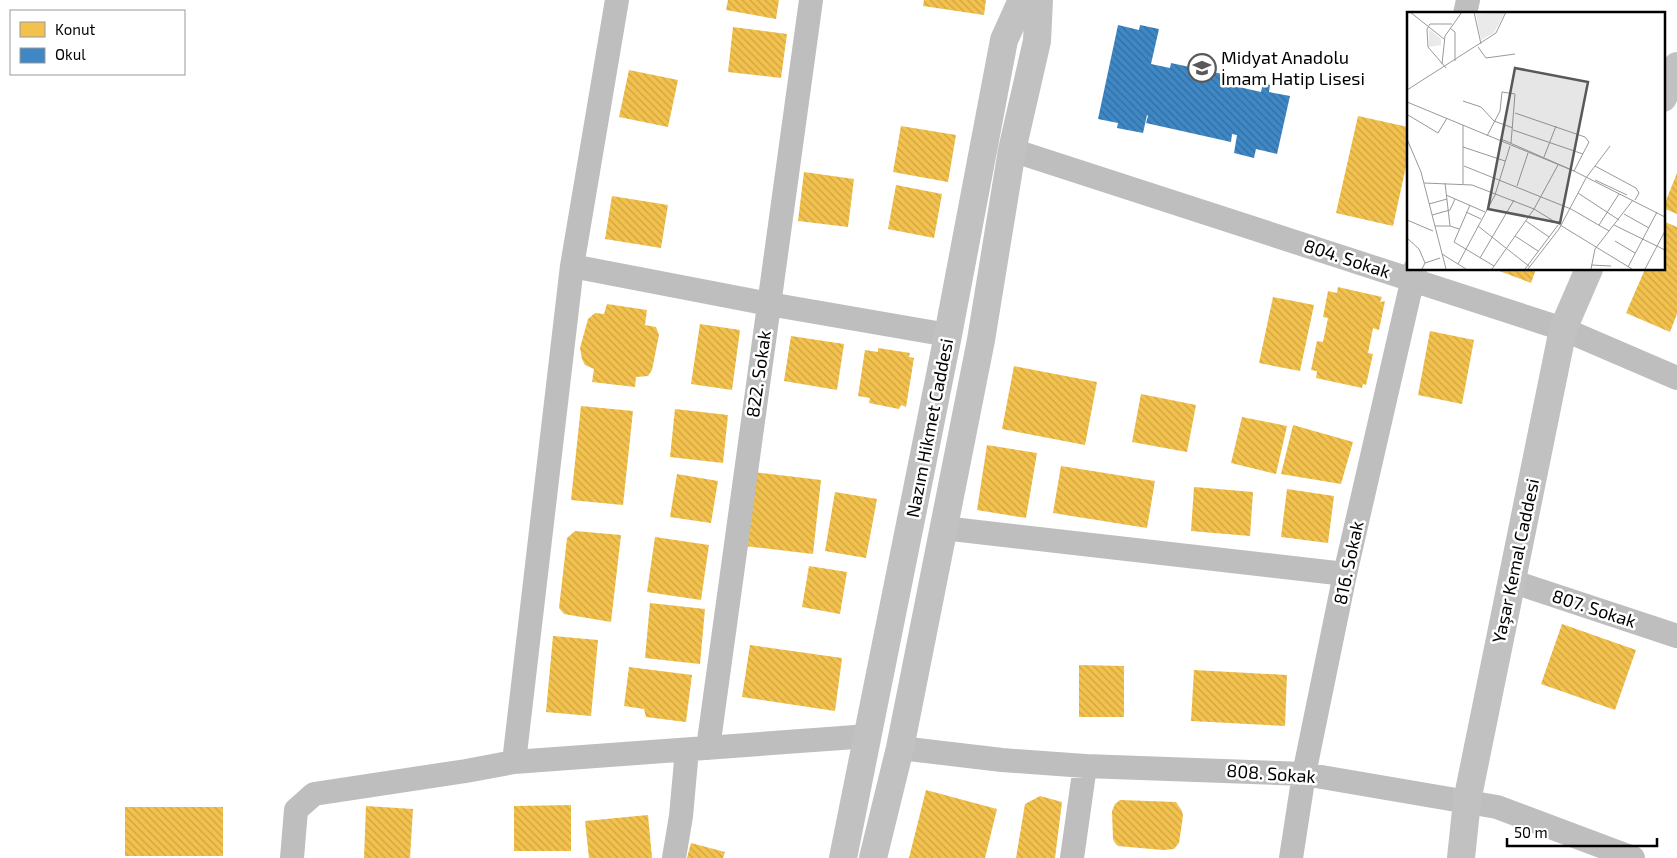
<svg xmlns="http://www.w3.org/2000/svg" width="1677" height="858" viewBox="0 0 1677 858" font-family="'Exo 2',sans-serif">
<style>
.homes{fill:url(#homes-back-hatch)}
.schools{fill:url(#schools-back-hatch)}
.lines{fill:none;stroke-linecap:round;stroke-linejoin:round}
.street{stroke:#bebebe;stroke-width:24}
.secondary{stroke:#c1c1c1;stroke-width:28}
.labels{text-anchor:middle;stroke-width:5;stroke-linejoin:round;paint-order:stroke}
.poi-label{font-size:18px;fill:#000;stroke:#fff;text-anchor:start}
.street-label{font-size:18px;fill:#000;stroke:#fff}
.inset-road{fill:none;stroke:#999;stroke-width:1}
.view{fill:#595959;fill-opacity:0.15;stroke:#595959;stroke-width:2.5}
.inset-edge{fill:none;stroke:#000;stroke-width:2.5}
</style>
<defs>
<pattern id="homes-back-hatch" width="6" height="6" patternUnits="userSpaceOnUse" patternTransform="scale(1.25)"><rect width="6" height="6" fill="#f2c14e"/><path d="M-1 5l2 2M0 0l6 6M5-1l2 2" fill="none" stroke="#cea442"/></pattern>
<pattern id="schools-back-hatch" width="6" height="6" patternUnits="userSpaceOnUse" patternTransform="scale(1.25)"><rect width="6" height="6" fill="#3f88c5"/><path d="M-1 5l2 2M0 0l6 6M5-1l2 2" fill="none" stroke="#326d9e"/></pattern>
</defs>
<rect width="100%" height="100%" fill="#fff"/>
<path class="homes" d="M 728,0 L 779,0 L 776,19 L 726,10 Z
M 924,0 L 986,0 L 984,15 L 923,6 Z
M 733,27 L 787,34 L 781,78 L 728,72 Z
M 629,70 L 678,80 L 668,127 L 619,117 Z
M 1358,116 L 1408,127 L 1408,157 L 1393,226 L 1336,213 Z
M 901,126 L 956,135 L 948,182 L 893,172 Z
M 804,172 L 854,179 L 848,227 L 798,221 Z
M 1677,173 L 1677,214 L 1663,208 Z
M 896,185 L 942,194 L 934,238 L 888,229 Z
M 612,196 L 668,205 L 661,248 L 605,239 Z
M 1665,222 L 1677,227 L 1677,314 L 1670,332 L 1626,313 L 1645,269 L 1663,269 Z
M 1494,269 L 1536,269 L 1531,283 Z
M 1338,287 L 1382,297 L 1380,302 L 1385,301 L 1379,330 L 1373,328 L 1368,353 L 1373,354 L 1366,385 L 1363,384 L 1362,388 L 1316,378 L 1317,371 L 1311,370 L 1317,341 L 1323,342 L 1328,318 L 1323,317 L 1328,291 L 1337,293 Z
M 1273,297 L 1314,305 L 1300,371 L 1259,363 Z
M 607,304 L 647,310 L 645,325 L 656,327 L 659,335 L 652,370 L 648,376 L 636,377 L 635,387 L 592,382 L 594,369 L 585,365 L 582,359 L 580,348 L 588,319 L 595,313 L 604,314 Z
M 700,324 L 740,330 L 732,390 L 691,384 Z
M 1430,331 L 1474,340 L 1462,404 L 1418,395 Z
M 791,336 L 844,344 L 837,390 L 784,381 Z
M 878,348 L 910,353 L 909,357 L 914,358 L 906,407 L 901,405 L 899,409 L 869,403 L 870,398 L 858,396 L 865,350 L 878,352 Z
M 1014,366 L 1097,382 L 1085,445 L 1002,429 Z
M 1141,394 L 1196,405 L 1187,452 L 1132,442 Z
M 581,406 L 633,411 L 623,505 L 571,500 Z
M 675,409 L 728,415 L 723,463 L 670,457 Z
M 1242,417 L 1287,426 L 1276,474 L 1231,463 Z
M 1293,425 L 1353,442 L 1341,484 L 1281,474 Z
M 987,445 L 1037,453 L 1026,518 L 977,510 Z
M 1061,466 L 1155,481 L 1147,528 L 1053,513 Z
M 753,472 L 821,480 L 813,554 L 744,546 Z
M 677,474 L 718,481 L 711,523 L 670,517 Z
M 1194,487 L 1253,492 L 1250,536 L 1191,531 Z
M 1287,489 L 1334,496 L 1328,543 L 1281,537 Z
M 835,492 L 877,499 L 866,558 L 825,551 Z
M 575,531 L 621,535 L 611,622 L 564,614 L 559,608 L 567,538 Z
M 655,537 L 709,545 L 701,600 L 647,592 Z
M 809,566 L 847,572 L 840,614 L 802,607 Z
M 650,603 L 705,609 L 700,664 L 645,658 Z
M 1562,624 L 1636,650 L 1615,710 L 1541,684 Z
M 553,636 L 598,640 L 591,716 L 546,712 Z
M 750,645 L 842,658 L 835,711 L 742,697 Z
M 1079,665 L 1124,666 L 1124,717 L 1079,717 Z
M 629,667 L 692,675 L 686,722 L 646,717 L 644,709 L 624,706 Z
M 1194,670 L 1287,675 L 1285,726 L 1191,721 Z
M 926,790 L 997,809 L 985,858 L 909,858 Z
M 1040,796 L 1062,802 L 1055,858 L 1016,858 L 1025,804 Z
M 1120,800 L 1176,802 L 1182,811 L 1183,816 L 1179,843 L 1174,849 L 1163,850 L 1118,846 L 1115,843 L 1113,839 L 1112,811 L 1115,804 Z
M 571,805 L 571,851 L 514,851 L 514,806 Z
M 366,806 L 413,809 L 410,858 L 364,858 Z
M 125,807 L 223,807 L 223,856 L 125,856 Z
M 648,815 L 652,858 L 589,858 L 585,821 Z
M 691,843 L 725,852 L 723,858 L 687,858 Z"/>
<path class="schools" d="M 1118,25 L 1139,30 L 1140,25 L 1159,29 L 1151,64 L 1170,68 L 1171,63 L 1241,78 L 1239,87 L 1261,92 L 1263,83 L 1270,85 L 1269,92 L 1290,96 L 1277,154 L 1256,149 L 1254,158 L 1234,153 L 1237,135 L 1232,134 L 1231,142 L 1146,123 L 1148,116 L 1147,115 L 1143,133 L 1117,128 L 1118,123 L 1098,119 Z"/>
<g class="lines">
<path class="street" d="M 1465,14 L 1468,0
M 1012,150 L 1563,329 L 1677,378
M 572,266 L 769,304 L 948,335
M 943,528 L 1345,574
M 1511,581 L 1677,636
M 708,748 L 811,0
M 900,748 L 1002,760 L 1085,766 L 1304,774 L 1497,807 L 1633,858
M 514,762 L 572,266 L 617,0
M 292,858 L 296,810 L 314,794 L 466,771 L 514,762 L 869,736
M 674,858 L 681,816 L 687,750
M 1072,858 L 1085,766
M 1291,858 L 1304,774 L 1345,574 L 1415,269"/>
<path class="secondary" d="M 1663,98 L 1677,66
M 843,858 L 948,335 L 1004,40 L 1022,0
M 873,858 L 900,748 L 981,340 L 1012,150 L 1037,41 L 1039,0
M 1461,858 L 1467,801 L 1563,329 L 1589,269"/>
</g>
<defs>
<symbol id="school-ring" viewBox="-11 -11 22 22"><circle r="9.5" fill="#fff" stroke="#595959" stroke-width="1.5"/><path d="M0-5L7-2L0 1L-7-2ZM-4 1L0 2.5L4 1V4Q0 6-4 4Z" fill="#595959"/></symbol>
</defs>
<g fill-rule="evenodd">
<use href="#school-ring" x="1186" y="52" width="32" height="32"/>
</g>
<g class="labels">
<g class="poi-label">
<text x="1221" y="64">Midyat Anadolu<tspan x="1221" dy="21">İmam Hatip Lisesi</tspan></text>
</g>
<g class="street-label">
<text transform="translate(1347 259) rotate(18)" y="6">804. Sokak</text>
<text transform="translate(759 374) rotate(-82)" y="6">822. Sokak</text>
<text transform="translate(930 428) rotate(-79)" y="6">Nazım Hikmet Caddesi</text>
<text transform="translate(1516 561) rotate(-78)" y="6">Yaşar Kemal Caddesi</text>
<text transform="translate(1349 563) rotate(-78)" y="6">816. Sokak</text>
<text transform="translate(1594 609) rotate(18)" y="6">807. Sokak</text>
<text transform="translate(1271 774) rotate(4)" y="6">808. Sokak</text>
</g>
</g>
<g transform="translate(1407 12)">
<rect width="258" height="258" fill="#fff"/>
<path d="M 22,17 L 34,27 L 34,33 L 22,35 Z" fill="#eaeaea"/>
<path d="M 98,0 L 87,21 L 74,28 L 69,2 Z" fill="#eaeaea"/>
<path class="inset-road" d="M 3,0 L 37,27M 67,0 L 74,32M 43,16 L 48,20 L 48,49M 71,35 L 79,46 L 108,42M 35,52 L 38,24 L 55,0M 39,56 L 21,35 L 20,17 L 23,12 L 45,12M 0,78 L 89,21 L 99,0M 56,89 L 74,95 L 87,109 L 106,116M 0,90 L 167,159 L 258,205M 1,103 L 31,121 L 40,106M 56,113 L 56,172M 106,118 L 176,142M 80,124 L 93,99 L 95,80 L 108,82 L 104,131M 0,127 L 14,160 L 39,257M 94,127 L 167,159 L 182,130 L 178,125 L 108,101M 56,135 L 98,149M 137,145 L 149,114M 57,154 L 164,197 L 202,219M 188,154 L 229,176 L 232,181 L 228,188M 188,168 L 220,183M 17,171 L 65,173 L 127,197 L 225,257M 38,171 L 43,214M 110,174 L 121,141M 171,181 L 212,208M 39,183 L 78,200M 22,192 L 40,187M 63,193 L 47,230 L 87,254M 59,200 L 74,207M 217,202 L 242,216M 25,203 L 43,198 L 48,187M 0,208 L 26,219M 119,209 L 142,225M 192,213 L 212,182M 207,213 L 258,238M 28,214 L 43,214 L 52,217M 71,214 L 123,255M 108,224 L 131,239M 0,226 L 12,237 L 18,251M 208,229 L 228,241M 35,242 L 59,257M 73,246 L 107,188M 51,252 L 88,183 L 103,134M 184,253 L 204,254M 221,255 L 250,200M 15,257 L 18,251 L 33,246M 85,257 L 127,197 L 151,153M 118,257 L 151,213M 121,257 L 152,217 L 179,166 L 203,134M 184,257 L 188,237 L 226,188M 238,257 L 258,219"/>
<path class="view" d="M 108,56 L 181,70 L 153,211 L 81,197 Z"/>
<rect width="258" height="258" class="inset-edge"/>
</g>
<rect x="10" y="10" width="175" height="65" fill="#ffffff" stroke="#999999"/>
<rect x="20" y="22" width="25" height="15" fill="#f2c14e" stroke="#999999"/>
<text x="55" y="35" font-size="15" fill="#000000">Konut</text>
<rect x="20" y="48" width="25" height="15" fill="#3f88c5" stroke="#999999"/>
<text x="55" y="60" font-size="15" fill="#000000">Okul</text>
<path d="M1507 838v8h150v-8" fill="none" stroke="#000000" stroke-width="2.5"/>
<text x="1514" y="838" font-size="15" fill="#000000" stroke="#ffffff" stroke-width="4" paint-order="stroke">50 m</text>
</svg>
